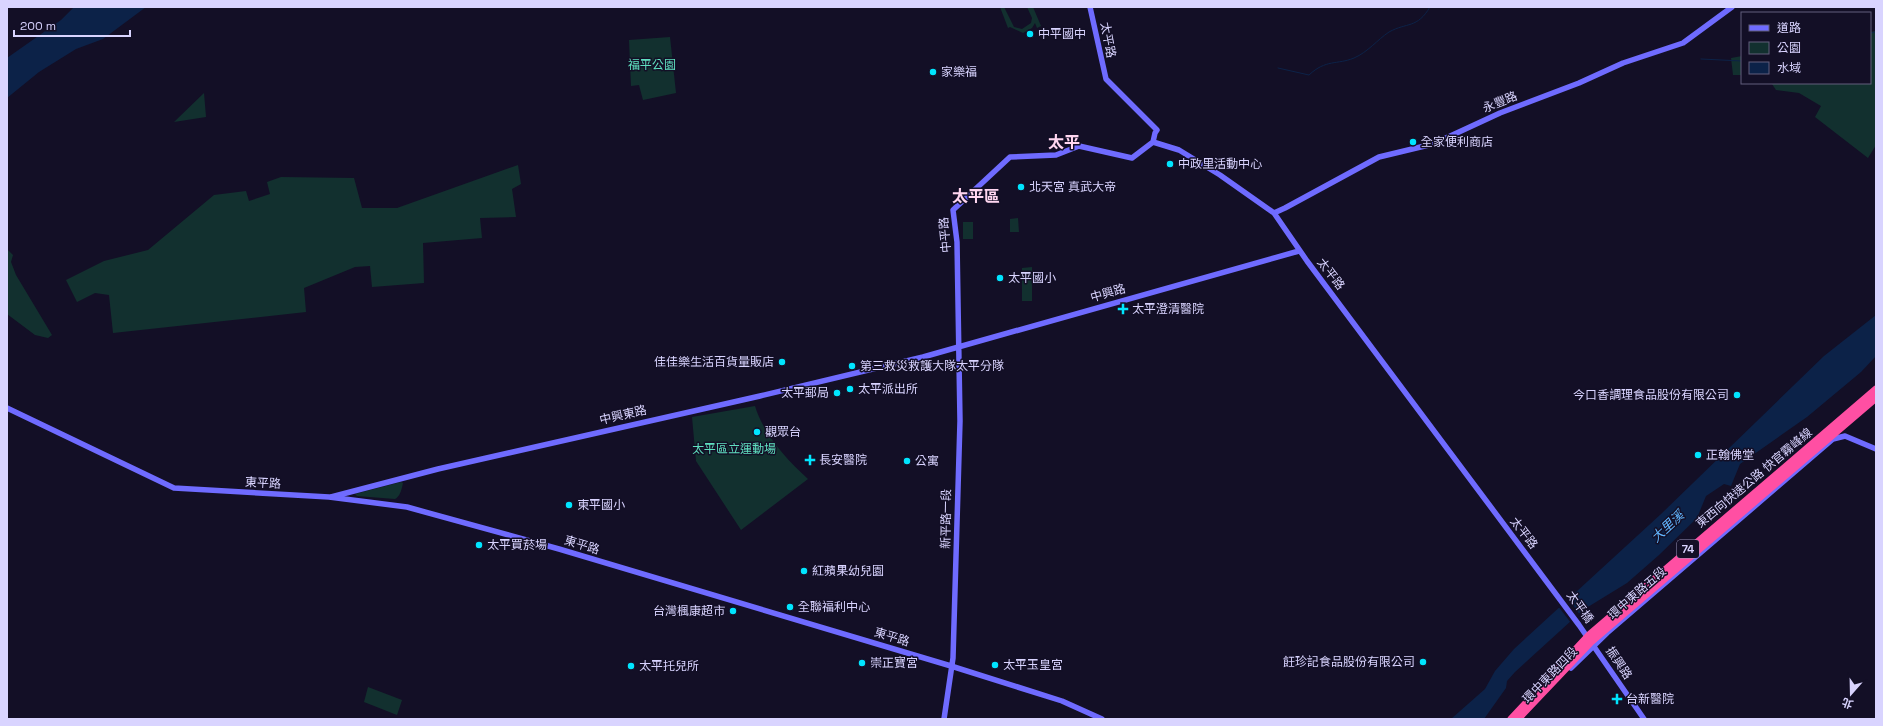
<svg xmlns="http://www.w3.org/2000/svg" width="1883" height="726" viewBox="0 0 1883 726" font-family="'Space Grotesk','Noto Sans TC',sans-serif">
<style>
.green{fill:#12302f}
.water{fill:#0c2248}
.pier{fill:#130f26}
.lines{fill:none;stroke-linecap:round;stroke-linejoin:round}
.stream{stroke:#0c2248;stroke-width:1}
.secondary{stroke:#6f6bff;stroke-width:5.5}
.highway-bridge{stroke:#ff4fa3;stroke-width:7}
.poi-dot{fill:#00e5ff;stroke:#130f26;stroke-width:1.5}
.labels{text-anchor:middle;stroke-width:3;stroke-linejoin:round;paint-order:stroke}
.shield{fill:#130f26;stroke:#9e99be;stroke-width:1}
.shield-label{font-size:11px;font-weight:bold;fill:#d9d4ff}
.poi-label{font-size:12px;fill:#d9d4ff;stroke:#130f26;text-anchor:start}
.street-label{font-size:12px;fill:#d9d4ff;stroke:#130f26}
.park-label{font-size:12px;fill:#5fe0c0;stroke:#130f26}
.water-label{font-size:13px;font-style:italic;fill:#62b6ff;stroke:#130f26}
.district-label{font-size:16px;font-weight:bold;fill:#ffd6f0;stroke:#130f26}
</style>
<rect width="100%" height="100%" fill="#130f26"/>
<path class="green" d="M 1000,7 L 1004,7 L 1014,27 L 1022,29 L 1031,23 L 1032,18 L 1027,7 L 1033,7 L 1041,26 L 1037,28 L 1035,23 L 1032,28 L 1023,33 L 1010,27 L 1008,28 Z
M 1876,31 L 1876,145 L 1868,158 L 1815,117 L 1821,106 L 1799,93 L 1776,90 L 1772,84 L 1870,83 L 1870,32 Z
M 670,37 L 676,93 L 643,100 L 639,85 L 631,86 L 629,40 Z
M 1742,56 L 1742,75 L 1733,75 L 1731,58 Z
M 204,93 L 206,117 L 174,122 Z
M 518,165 L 521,184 L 512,189 L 516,217 L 480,218 L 482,238 L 423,243 L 424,283 L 372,287 L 370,266 L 355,267 L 304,288 L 306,312 L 113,333 L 109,295 L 95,293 L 77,302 L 66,280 L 104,261 L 148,250 L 214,195 L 246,191 L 249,201 L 270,194 L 267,182 L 281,177 L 354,178 L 362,208 L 397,208 Z
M 1018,218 L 1019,232 L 1010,232 L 1010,219 Z
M 963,222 L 973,222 L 973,239 L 963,239 Z
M 7,249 L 13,255 L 11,262 L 16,275 L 52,335 L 48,338 L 35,335 L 7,314 Z
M 1032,267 L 1032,301 L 1022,301 L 1022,268 Z
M 755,406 C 764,435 786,459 808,479 L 741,530 L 696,461 L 692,417 Z
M 401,482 L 403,483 C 402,488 400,497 395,499 L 357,496 L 355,494 Z
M 368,687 L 402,700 L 397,715 L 364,702 Z"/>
<path class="water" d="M 74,7 L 146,7 L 103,39 L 76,49 L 39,72 L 7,98 L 7,58 L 61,20 Z
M 1876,315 L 1876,356 L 1861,372 L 1807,417 L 1740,464 L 1731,486 L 1724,484 L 1706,496 L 1697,518 L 1659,555 L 1627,583 L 1583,610 L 1515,672 L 1507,681 L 1506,688 L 1484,719 L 1451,719 L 1485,689 L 1495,671 L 1514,649 L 1661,514 L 1824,356 Z"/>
<path class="pier" d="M 1567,597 L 1580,615 L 1571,623 L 1558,606 Z"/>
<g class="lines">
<path class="stream" d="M 1870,33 L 1876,32
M 1701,59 L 1742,61
M 1278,68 L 1309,75 C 1326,59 1337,65 1354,58 C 1368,52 1377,40 1389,32 C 1407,22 1417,29 1430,7"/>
<path class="secondary" d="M 1090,7 L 1106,79 L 1157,130 L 1155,133 L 1153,142
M 1153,142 L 1179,150 L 1220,175 L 1274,213 L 1307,261 L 1579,625 L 1644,719
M 1274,213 L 1285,208 L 1379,157 L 1433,144 L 1500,113 L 1579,83 L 1623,63 L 1683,43 L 1732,7
M 7,408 L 174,488 L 329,497 L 407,507 L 559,549 L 951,666 L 1062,701 L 1102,719
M 331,497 L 438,469 L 760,396 L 923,357 L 1299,251
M 1571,668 L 1607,633 L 1833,439 L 1845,436 L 1876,449
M 944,719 L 953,658 L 960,421 L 957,242 L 953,210 L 1010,157 L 1056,155 L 1079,146 L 1132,158 L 1153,142"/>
<path class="highway-bridge" d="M 1511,719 L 1589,635 L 1876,389
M 1518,719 L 1591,642 L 1876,398"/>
</g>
<g class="poi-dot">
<circle cx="1030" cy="34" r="4"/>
<circle cx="933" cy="72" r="4"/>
<circle cx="1413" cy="142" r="4"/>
<circle cx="1170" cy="164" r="4"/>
<circle cx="1021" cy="187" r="4"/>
<circle cx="1000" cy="278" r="4"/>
<path d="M1121 303h4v4h4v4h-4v4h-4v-4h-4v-4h4z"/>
<circle cx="782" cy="362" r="4"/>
<circle cx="852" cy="366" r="4"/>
<circle cx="850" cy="389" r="4"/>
<circle cx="837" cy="393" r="4"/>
<circle cx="1737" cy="395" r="4"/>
<circle cx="757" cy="432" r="4"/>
<circle cx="1698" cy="455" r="4"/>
<path d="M808 454h4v4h4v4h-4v4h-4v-4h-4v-4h4z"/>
<circle cx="907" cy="461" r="4"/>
<circle cx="569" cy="505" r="4"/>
<circle cx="479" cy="545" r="4"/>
<circle cx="804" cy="571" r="4"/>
<circle cx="790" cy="607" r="4"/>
<circle cx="733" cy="611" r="4"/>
<circle cx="1423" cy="662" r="4"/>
<circle cx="862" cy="663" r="4"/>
<circle cx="995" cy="665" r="4"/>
<circle cx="631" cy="666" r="4"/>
<path d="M1615 693h4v4h4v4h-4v4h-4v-4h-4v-4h4z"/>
</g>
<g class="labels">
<rect class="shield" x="1677" y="540" width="22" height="18" rx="3"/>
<g class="shield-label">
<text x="1688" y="553">74</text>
</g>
<g class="poi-label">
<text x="1038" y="38">中平國中</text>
<text x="941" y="76">家樂福</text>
<text x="1421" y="146">全家便利商店</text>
<text x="1178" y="168">中政里活動中心</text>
<text x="1029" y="191">北天宮 真武大帝</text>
<text x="1008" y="282">太平國小</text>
<text x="1132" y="313">太平澄清醫院</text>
<text x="774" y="366" text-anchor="end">佳佳樂生活百貨量販店</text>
<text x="860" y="370">第三救災救護大隊太平分隊</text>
<text x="858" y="393">太平派出所</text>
<text x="829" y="397" text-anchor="end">太平郵局</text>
<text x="1729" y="399" text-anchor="end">今口香調理食品股份有限公司</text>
<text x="765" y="436">觀眾台</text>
<text x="1706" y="459">正翰佛堂</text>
<text x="819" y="464">長安醫院</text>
<text x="915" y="465">公寓</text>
<text x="577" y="509">東平國小</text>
<text x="487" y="549">太平買菸場</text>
<text x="812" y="575">紅蘋果幼兒園</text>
<text x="798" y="611">全聯福利中心</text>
<text x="725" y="615" text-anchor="end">台灣楓康超市</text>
<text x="1415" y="666" text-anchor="end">飪珍記食品股份有限公司</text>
<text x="870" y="667">崇正寶宮</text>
<text x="1003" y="669">太平玉皇宮</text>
<text x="639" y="670">太平托兒所</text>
<text x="1626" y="703">台新醫院</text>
</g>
<g class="street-label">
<text transform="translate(1108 40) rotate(79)" y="4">太平路</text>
<text transform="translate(1500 102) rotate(-22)" y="4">永豐路</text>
<text transform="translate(945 235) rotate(-95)" y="4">中平路</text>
<text transform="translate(1331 274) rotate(52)" y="4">太平路</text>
<text transform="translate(1108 293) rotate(-16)" y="4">中興路</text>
<text transform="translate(623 415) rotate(-13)" y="4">中興東路</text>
<text transform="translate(1754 478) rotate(-40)" y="4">東西向快速公路 快官霧峰線</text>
<text transform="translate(263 483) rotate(3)" y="4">東平路</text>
<text transform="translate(946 519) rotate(-89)" y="4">新平路一段</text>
<text transform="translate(1524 533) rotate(52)" y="4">太平路</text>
<text transform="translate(582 545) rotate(17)" y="4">東平路</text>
<text transform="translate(1637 593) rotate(-41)" y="4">環中東路五段</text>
<text transform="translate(1580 607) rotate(54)" y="4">太平橋</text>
<text transform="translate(892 637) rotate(17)" y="4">東平路</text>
<text transform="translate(1619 663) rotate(56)" y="4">振興路</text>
<text transform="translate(1550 675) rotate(-46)" y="4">環中東路四段</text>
</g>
<g class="park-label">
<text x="652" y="69">福平公園</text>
<text x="734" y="453">太平區立運動場</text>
</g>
<g class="water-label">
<text transform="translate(1667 526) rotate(-43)" y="5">大里溪</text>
</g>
<g class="district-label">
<text x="1064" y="148">太平</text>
<text x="976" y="202">太平區</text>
</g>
</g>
<rect width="1883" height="726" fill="none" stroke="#d9d4ff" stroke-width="16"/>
<rect x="1741" y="12" width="130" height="72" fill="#130f26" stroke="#625e7d"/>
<rect x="1749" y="25" width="20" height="6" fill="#6f6bff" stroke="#625e7d"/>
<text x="1777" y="32" font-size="12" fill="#d9d4ff">道路</text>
<rect x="1749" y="42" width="20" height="12" fill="#12302f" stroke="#625e7d"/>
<text x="1777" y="52" font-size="12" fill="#d9d4ff">公園</text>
<rect x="1749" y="62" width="20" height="12" fill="#0c2248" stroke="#625e7d"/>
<text x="1777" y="72" font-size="12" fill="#d9d4ff">水域</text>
<g transform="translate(1851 694) rotate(200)" stroke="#130f26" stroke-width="3" paint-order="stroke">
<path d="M0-3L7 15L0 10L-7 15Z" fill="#d9d4ff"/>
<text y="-6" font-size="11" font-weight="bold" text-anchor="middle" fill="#d9d4ff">北</text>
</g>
<path d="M14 30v6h116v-6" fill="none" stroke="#d9d4ff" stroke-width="2"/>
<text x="20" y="30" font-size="12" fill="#d9d4ff" stroke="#130f26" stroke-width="3" paint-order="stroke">200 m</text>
</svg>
